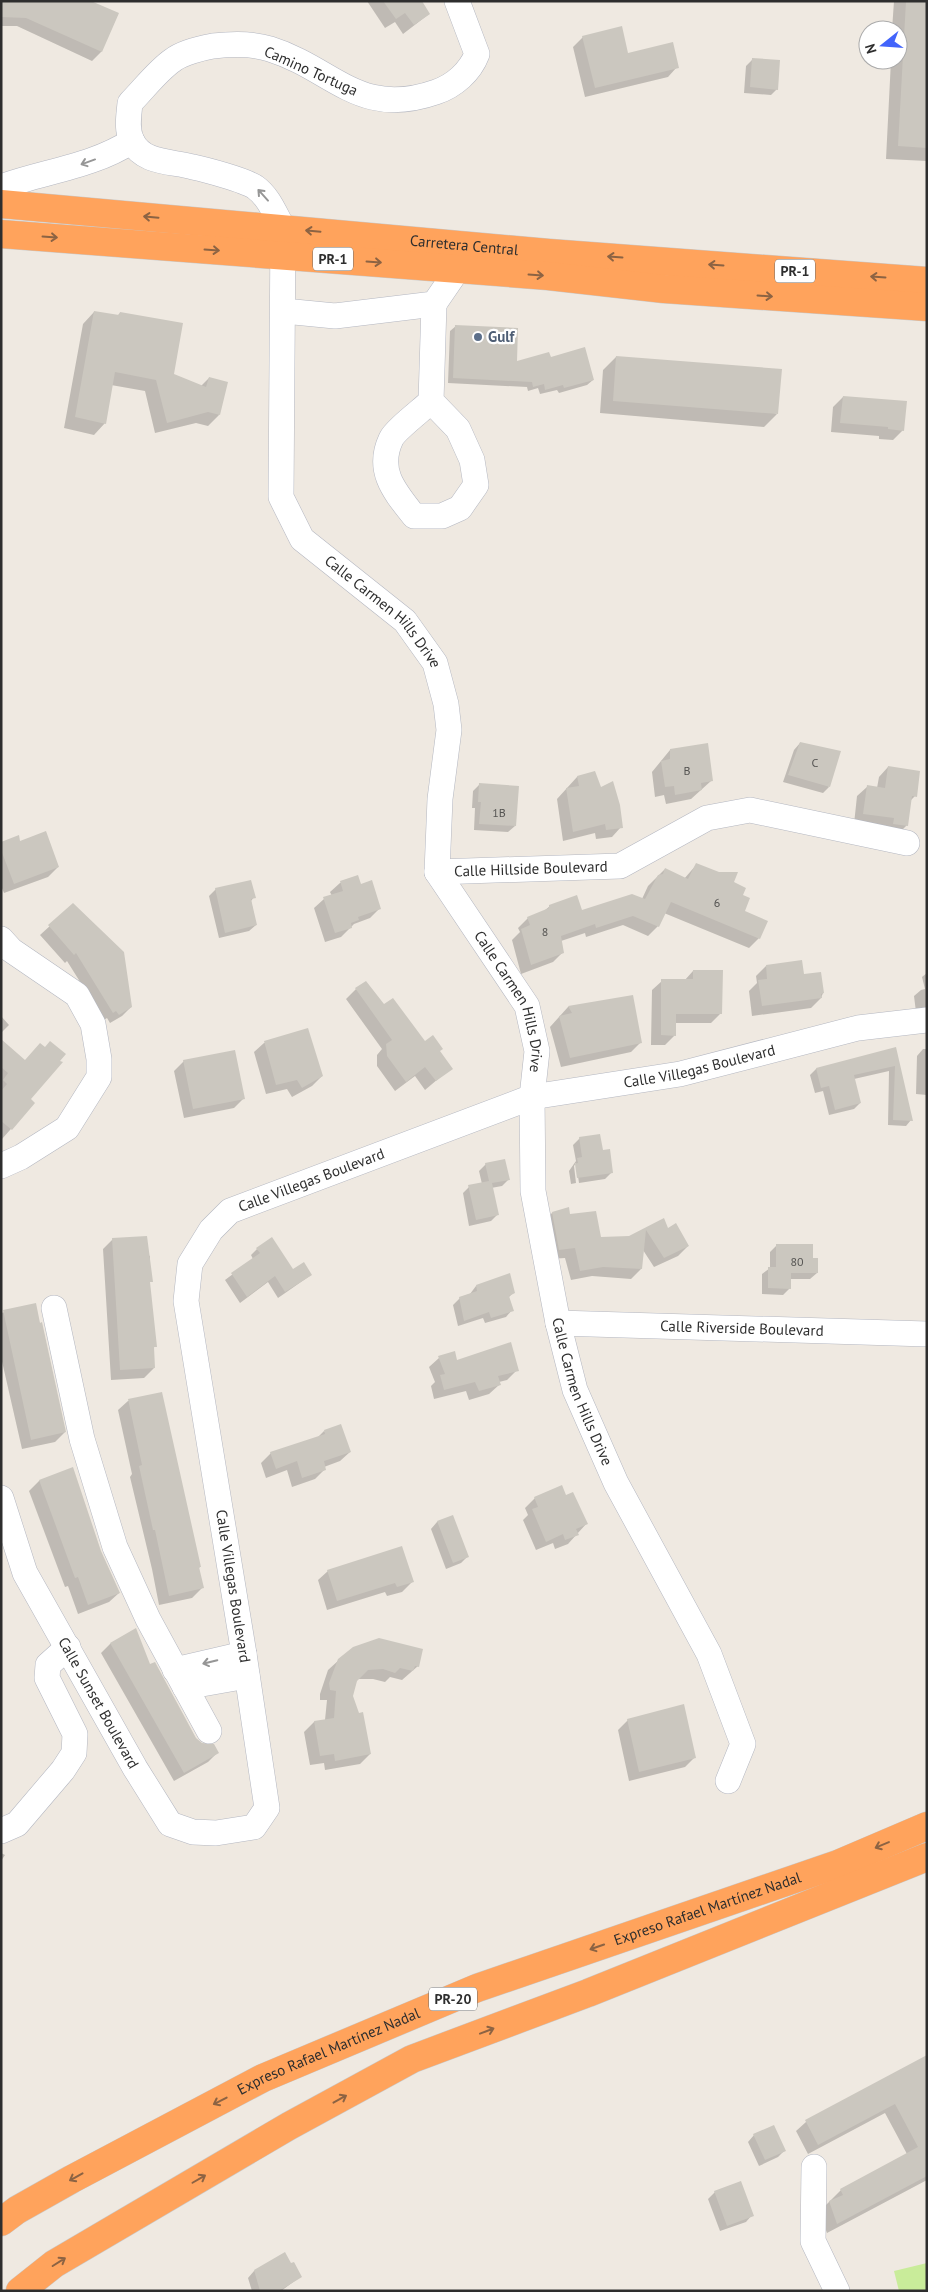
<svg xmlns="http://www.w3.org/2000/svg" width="928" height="2292" viewBox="0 0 928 2292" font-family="'PT Sans',sans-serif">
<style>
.pitch{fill:#c9ec9a}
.shadow{fill:#0003}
.building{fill:#cbc7bf}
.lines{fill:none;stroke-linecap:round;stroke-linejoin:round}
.minor-casing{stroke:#b4b7c1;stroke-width:26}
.highway-casing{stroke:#c9c9c9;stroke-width:29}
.minor{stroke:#fff;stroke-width:25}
.highway{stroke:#ffa35c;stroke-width:28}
.oneway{stroke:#969696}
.oneway2{stroke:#8c6343}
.service-dot{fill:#5c6f8a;stroke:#fff;stroke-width:2}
.labels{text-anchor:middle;stroke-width:4.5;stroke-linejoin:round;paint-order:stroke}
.number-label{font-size:12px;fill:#555452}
.shield{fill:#fff;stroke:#6d6d6d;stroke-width:1}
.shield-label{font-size:14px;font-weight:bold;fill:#2e2e2e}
.street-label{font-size:15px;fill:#2e2e2e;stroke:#fff}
.service-label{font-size:15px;font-weight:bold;fill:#4e5e75;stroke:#fff;text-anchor:start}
</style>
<rect width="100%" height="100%" fill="#efe9e1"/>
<path class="pitch" d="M 927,2263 L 927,2291 L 899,2291 L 894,2271 Z"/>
<path class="shadow" d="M 1,1 L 118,14 L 101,52 L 92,61 L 17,26 L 1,26 Z
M 367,1 L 420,1 L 429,14 L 403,34 L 395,22 L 385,28 Z
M 894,1 L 927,1 L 927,161 L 886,159 L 891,60 L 898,60 L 898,30 L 892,30 Z
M 583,37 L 627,54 L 677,67 L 668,77 L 585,97 L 573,47 Z
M 752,60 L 777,89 L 771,95 L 744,93 L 746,66 Z
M 94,312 L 117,316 L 120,313 L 172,374 L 201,386 L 209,378 L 219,415 L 208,426 L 196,423 L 155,433 L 145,391 L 111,385 L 105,423 L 94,435 L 64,428 L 83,324 Z
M 456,326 L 515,362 L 550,359 L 593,380 L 587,385 L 559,393 L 557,390 L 540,394 L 538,388 L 528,391 L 527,387 L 448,383 L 450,331 Z
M 616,357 L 777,414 L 764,427 L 600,413 L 603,370 Z
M 843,397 L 903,430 L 893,440 L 879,439 L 879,436 L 831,432 L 833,407 Z
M 800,743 L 829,787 L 823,793 L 783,782 L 794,750 Z
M 670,750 L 711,781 L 691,799 L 666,804 L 664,795 L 655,797 L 652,772 Z
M 888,767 L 915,796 L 910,801 L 907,825 L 897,835 L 854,824 L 857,796 L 867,787 L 877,788 L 879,777 Z
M 595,773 L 600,788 L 621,827 L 612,837 L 596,839 L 595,833 L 563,841 L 557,799 L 577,777 Z
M 479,785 L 515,826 L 508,832 L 474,830 L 475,808 L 472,808 L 473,791 Z
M 20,842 L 58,867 L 48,877 L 4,893 L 1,886 L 1,843 Z
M 697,864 L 732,883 L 742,896 L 743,911 L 759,938 L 749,948 L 664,913 L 658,926 L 648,936 L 623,925 L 586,937 L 585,933 L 561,941 L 563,952 L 553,962 L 521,974 L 512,940 L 520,932 L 518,928 L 528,918 L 544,911 L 550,906 L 581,912 L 642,899 L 648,886 L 665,869 L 684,879 Z
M 357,877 L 360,885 L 380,908 L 370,918 L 354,924 L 341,937 L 325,942 L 314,908 L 324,899 L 332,896 L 330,892 L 340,883 Z
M 216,889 L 254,897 L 251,901 L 256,925 L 249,931 L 219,938 L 209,896 Z
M 73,905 L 131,1007 L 122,1016 L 110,1023 L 107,1018 L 104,1020 L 67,961 L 65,963 L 40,935 Z
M 766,966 L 803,976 L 823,993 L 821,998 L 811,1008 L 752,1016 L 749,991 L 757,983 L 756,976 Z
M 693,971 L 721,1013 L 711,1023 L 675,1023 L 675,1035 L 665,1045 L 651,1045 L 652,990 L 662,981 L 684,981 Z
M 927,973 L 927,1014 L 916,1012 L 914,996 L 921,990 L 925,989 L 922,977 Z
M 356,989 L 384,1006 L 424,1043 L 439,1051 L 451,1068 L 425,1090 L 415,1076 L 395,1091 L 377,1066 L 377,1055 L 382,1049 L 346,999 Z
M 632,996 L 641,1042 L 631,1052 L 561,1067 L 550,1027 L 568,1007 Z
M 1,1016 L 9,1025 L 1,1033 Z
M 307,1030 L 322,1076 L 312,1086 L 292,1097 L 287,1089 L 266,1094 L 254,1052 L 264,1043 Z
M 1,1041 L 29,1099 L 34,1103 L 2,1139 Z
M 895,1049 L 911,1120 L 906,1126 L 888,1125 L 889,1071 L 854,1079 L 860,1103 L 854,1109 L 829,1115 L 823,1091 L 815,1093 L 810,1075 L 816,1069 Z
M 923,1049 L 927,1049 L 927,1095 L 916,1094 L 917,1056 Z
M 184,1061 L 244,1098 L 234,1108 L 184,1118 L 174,1071 Z
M 580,1138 L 601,1152 L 612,1172 L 605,1179 L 579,1183 L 576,1163 L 574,1166 L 576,1183 L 571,1184 L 569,1171 L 576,1161 L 573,1145 Z
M 486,1164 L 508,1180 L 502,1186 L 491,1188 L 497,1215 L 491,1221 L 469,1226 L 463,1193 L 469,1187 L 482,1184 L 479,1171 Z
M 552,1213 L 569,1216 L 600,1238 L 630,1237 L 663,1220 L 667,1229 L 688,1246 L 678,1256 L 654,1267 L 643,1250 L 641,1269 L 631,1279 L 592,1276 L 571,1280 L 565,1258 L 549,1259 L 542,1223 Z
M 113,1239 L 150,1256 L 150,1302 L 155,1346 L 153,1349 L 154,1368 L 144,1378 L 111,1380 L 103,1249 Z
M 777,1245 L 812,1259 L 817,1273 L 810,1279 L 790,1279 L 790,1288 L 783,1295 L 762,1294 L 762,1274 L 770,1268 L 770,1252 Z
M 257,1249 L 293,1270 L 311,1275 L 278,1298 L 268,1282 L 240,1303 L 225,1280 L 253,1259 L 251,1255 Z
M 476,1286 L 513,1293 L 508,1298 L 512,1310 L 506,1317 L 485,1323 L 483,1318 L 458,1326 L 453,1305 L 460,1298 L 470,1294 Z
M 35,1305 L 65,1432 L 55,1442 L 22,1449 L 1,1357 L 1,1313 Z
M 439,1358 L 456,1361 L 517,1370 L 507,1380 L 499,1382 L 499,1385 L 489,1394 L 469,1400 L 466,1391 L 434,1399 L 431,1386 L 435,1382 L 429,1367 Z
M 161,1393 L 200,1567 L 198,1569 L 202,1588 L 192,1598 L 159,1605 L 152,1569 L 130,1477 L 132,1474 L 118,1410 L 128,1401 Z
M 324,1431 L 350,1452 L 340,1461 L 324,1467 L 325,1469 L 315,1479 L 292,1487 L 287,1470 L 266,1478 L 261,1463 L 271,1453 L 317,1438 Z
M 72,1469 L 100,1552 L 119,1593 L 109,1602 L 78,1614 L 68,1586 L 65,1587 L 29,1491 L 39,1481 Z
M 565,1496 L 587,1523 L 568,1544 L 555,1549 L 553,1543 L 536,1550 L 523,1520 L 528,1515 L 525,1508 L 535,1498 Z
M 452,1517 L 467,1557 L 461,1563 L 446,1569 L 431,1529 L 437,1522 Z
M 328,1571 L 412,1582 L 402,1592 L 387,1596 L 385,1592 L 327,1610 L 318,1580 Z
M 136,1630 L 149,1666 L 196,1739 L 201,1745 L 218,1752 L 208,1762 L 174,1781 L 101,1653 L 110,1644 Z
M 339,1660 L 418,1666 L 402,1680 L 390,1677 L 385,1682 L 373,1679 L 357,1679 L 352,1696 L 370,1754 L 360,1764 L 325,1770 L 324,1763 L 310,1765 L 304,1732 L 314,1722 L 325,1720 L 327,1700 L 320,1700 L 320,1694 L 328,1670 Z
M 628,1720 L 695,1757 L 685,1767 L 629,1781 L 618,1730 Z
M 1,1853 L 5,1855 L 1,1861 Z
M 927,2057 L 927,2180 L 827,2233 L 819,2212 L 841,2190 L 907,2154 L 885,2113 L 808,2154 L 796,2131 L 806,2122 Z
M 754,2135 L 784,2151 L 778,2157 L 759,2166 L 748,2142 Z
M 715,2192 L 752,2215 L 746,2222 L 720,2231 L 708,2199 Z
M 254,2271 L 300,2277 L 281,2291 L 252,2291 L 248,2278 Z"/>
<path class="building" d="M 1,1 L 91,1 L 119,13 L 102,52 L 26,18 L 1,17 Z
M 383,1 L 422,1 L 430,14 L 414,25 L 405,13 L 396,19 Z
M 906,1 L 927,1 L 927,148 L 898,146 Z
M 622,26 L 628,53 L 673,42 L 679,68 L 595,88 L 582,36 Z
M 752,58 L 780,60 L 778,90 L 750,87 Z
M 94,311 L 119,315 L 120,312 L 183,323 L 174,374 L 206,387 L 209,377 L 228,382 L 220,415 L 208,412 L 167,423 L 156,380 L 115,372 L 106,424 L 75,417 Z
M 455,325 L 518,328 L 517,361 L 549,352 L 551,357 L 585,347 L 594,380 L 564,388 L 563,385 L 545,390 L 544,384 L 533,387 L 532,382 L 453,378 Z
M 616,356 L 782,369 L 778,414 L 613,401 Z
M 843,396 L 907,401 L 904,431 L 888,429 L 888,427 L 840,423 Z
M 800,742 L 841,751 L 830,787 L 788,775 Z
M 708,743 L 713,781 L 701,783 L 702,790 L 675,795 L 674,786 L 665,787 L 661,761 L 670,759 L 670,749 Z
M 888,766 L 920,771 L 917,797 L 912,796 L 908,826 L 893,824 L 894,818 L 863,814 L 867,785 L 885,788 Z
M 595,771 L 601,787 L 613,781 L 620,805 L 623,828 L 606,830 L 605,824 L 573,832 L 566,788 L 579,786 L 577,776 Z
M 479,783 L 519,786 L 516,826 L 479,824 L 481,802 L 478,802 Z
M 46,831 L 59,867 L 14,884 L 1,850 L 1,842 L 19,835 L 20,841 Z
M 696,863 L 719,872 L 738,872 L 734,882 L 746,888 L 743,895 L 750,898 L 745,911 L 768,921 L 760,939 L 671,902 L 659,927 L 633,916 L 596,928 L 595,924 L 561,936 L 564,953 L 531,965 L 521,929 L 530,925 L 527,917 L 549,908 L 549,905 L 577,895 L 582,910 L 632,894 L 645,899 L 658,875 L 663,874 L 665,868 L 688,879 Z
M 358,875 L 361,884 L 372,880 L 381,909 L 358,917 L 359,920 L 351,923 L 352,928 L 335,933 L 323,897 L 343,891 L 340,881 Z
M 251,880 L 256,898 L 251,899 L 257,925 L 225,933 L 215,888 Z
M 73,903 L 124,952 L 132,1007 L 119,1015 L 116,1011 L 113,1013 L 76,953 L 74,955 L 48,925 Z
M 802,960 L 804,974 L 821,972 L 824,993 L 821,994 L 822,998 L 762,1006 L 758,980 L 767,979 L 766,965 Z
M 693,970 L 723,970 L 722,1014 L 676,1014 L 676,1036 L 661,1035 L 661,979 L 693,979 Z
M 366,981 L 384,1004 L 393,998 L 425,1041 L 433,1035 L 443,1049 L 440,1051 L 453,1069 L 436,1081 L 425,1067 L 406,1082 L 387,1056 L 386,1044 L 392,1040 L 355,988 Z
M 633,995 L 642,1043 L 570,1058 L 559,1016 L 572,1013 L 568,1006 Z
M 308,1028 L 323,1076 L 302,1088 L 297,1080 L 276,1085 L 264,1041 Z
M 1,1039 L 25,1060 L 40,1043 L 45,1047 L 50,1041 L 66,1054 L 60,1061 L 63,1062 L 31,1099 L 35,1103 L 12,1130 L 1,1121 L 1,1091 L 7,1084 L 3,1080 L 8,1073 L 1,1067 Z
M 896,1047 L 913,1121 L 893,1120 L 895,1066 L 854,1075 L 861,1103 L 835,1110 L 829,1086 L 821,1088 L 816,1068 Z
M 235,1050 L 245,1099 L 193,1109 L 183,1060 Z
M 600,1134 L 603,1150 L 610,1149 L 613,1173 L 577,1178 L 575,1164 L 578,1163 L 577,1158 L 582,1157 L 579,1137 Z
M 505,1159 L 510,1180 L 492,1183 L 499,1215 L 476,1220 L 468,1185 L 489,1181 L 485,1163 Z
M 569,1207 L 570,1214 L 596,1211 L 601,1237 L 629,1236 L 664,1218 L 668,1228 L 676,1223 L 689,1246 L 664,1258 L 646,1230 L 642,1269 L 603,1267 L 580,1271 L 575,1248 L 559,1250 L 552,1212 Z
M 147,1236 L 153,1282 L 150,1282 L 157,1347 L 154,1347 L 155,1368 L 120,1370 L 112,1238 Z
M 272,1237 L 293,1269 L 304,1262 L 312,1275 L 285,1292 L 275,1276 L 247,1297 L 231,1273 L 260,1253 L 256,1248 Z
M 776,1244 L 813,1244 L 813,1258 L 818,1258 L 818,1273 L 791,1273 L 791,1289 L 768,1288 L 768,1267 L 776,1267 Z
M 510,1273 L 515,1293 L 509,1296 L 514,1311 L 491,1318 L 489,1312 L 464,1321 L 459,1297 L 477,1291 L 476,1285 Z
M 36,1303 L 40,1323 L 42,1322 L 66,1432 L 31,1440 L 3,1310 Z
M 511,1342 L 519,1371 L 498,1376 L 501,1385 L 479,1391 L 475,1382 L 444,1390 L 440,1375 L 445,1374 L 438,1356 L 455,1351 L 457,1360 Z
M 162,1392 L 201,1567 L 199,1567 L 204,1588 L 169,1596 L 155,1530 L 153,1530 L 139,1466 L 142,1465 L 128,1399 Z
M 341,1424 L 351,1452 L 324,1461 L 326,1470 L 302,1478 L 297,1461 L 276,1469 L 270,1452 L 325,1434 L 324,1430 Z
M 73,1467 L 101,1551 L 120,1593 L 88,1605 L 78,1577 L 75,1578 L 39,1480 Z
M 562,1485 L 566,1495 L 573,1492 L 588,1524 L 576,1529 L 579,1535 L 565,1540 L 563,1534 L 546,1542 L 532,1509 L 538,1507 L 534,1497 Z
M 453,1515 L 469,1557 L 453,1563 L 437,1521 Z
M 402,1546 L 414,1582 L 397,1587 L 395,1583 L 337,1601 L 327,1570 Z
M 136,1628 L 150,1664 L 155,1662 L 196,1738 L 202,1743 L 214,1744 L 219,1753 L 184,1773 L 110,1643 Z
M 379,1638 L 423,1649 L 419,1667 L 415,1666 L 413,1671 L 400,1668 L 395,1673 L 383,1669 L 368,1670 L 357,1681 L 353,1696 L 359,1713 L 363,1712 L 371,1754 L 335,1761 L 334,1754 L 320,1756 L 314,1721 L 334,1718 L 336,1691 L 330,1690 L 329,1683 L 338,1659 L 353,1647 Z
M 684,1704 L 696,1758 L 639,1772 L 627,1719 Z
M 927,2055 L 927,2176 L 837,2224 L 829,2201 L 843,2195 L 840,2189 L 918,2147 L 895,2104 L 818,2145 L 805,2120 Z
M 774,2125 L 786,2151 L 765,2160 L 753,2134 Z
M 741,2181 L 754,2216 L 727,2226 L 714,2191 Z
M 285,2252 L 291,2263 L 294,2262 L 302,2277 L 279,2291 L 260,2291 L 254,2270 Z"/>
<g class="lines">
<defs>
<g id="minor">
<path id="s1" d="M 457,1 L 477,54 C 470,72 454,86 436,92 C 359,119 334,69 270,49 C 252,43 231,44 213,46 C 202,48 182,53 173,60 C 157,71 144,89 130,103 C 129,115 126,129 132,141 C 143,164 172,161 193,167 C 207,170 244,180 255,187 C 269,197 275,214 283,228 L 281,497 L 302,539 L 405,621 L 435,663 L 446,704 L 449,730 L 440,799 L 437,872 L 527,1006 L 537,1051 L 532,1097 L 533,1191 L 558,1323 L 575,1390 L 616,1483 L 709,1654 L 743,1744 L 728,1781"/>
<path d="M 1,187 C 45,171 92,167 132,141"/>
<path d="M 284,311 L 335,316 L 434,304 L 458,269"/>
<path d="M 431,401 L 458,429 L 472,460 L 476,485 L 460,508 L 442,516 L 414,516 C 395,492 376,471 391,439 C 395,430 423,409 431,401 L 434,304"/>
<path id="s2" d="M 437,872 L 620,866 L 707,818 L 750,810 L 907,843"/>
<path d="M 1,939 L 11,950 L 77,995 L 93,1024 L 99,1059 L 99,1077 L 67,1128 L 21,1157 L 1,1166"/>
<path d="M 54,1308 L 82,1439 L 115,1547 L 148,1619 L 209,1731"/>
<path id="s3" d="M 558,1323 L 927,1334"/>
<path id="s4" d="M 1,1498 L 25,1573 L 135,1768 L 170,1824 L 193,1832 L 216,1833 L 254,1827 L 267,1808 L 244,1654 L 186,1301 L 190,1264 L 211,1230 L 230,1211 L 532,1097 L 680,1074 L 858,1028 L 927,1020"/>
<path d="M 175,1670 L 244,1654"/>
<path d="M 185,1687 L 247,1676"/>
<path d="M 1,1831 L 17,1824 L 63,1770 L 74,1753 L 75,1734 L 47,1678 L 48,1665 L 68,1647"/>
<path d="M 814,2167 L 813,2241 L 837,2291"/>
</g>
<g id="highway">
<path id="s5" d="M 1,204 L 549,253 L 927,281"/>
<path d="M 1,234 L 548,276 L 664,289 L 927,307"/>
<path id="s6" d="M 1,2222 L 17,2210 L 72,2179 L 263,2078 L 477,1988 L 838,1864 L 927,1826"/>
<path d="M 20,2291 L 54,2264 L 289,2126 L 412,2059 L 588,1993 L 927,1857"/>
</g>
</defs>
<use href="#minor" class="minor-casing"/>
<use href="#highway" class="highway-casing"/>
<use href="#minor" class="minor"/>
<use href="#highway" class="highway"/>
</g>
<defs><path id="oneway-shaft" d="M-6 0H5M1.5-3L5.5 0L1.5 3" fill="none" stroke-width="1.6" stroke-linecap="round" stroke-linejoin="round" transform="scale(1.25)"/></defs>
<g class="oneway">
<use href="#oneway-shaft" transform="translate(88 162) rotate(160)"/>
<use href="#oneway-shaft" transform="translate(263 195) rotate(-132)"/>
<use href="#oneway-shaft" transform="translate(210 1662) rotate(167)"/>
</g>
<g class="oneway2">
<use href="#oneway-shaft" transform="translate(151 217) rotate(-175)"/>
<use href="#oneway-shaft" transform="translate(313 231) rotate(-175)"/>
<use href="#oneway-shaft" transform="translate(50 237) rotate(4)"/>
<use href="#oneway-shaft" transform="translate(212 250) rotate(4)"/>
<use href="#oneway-shaft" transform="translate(615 257) rotate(-176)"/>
<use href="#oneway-shaft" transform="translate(374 262) rotate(4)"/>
<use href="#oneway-shaft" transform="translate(716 265) rotate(-176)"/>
<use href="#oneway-shaft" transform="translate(536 275) rotate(4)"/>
<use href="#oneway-shaft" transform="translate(878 277) rotate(-176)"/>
<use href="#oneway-shaft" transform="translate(765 296) rotate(4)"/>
<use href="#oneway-shaft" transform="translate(882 1845) rotate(157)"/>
<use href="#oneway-shaft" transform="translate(597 1947) rotate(161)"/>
<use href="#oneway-shaft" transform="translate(487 2031) rotate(-21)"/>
<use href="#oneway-shaft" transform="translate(340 2099) rotate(-29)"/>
<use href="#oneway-shaft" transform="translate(220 2101) rotate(153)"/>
<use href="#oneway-shaft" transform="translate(76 2177) rotate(151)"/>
<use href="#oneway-shaft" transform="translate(199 2179) rotate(-30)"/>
<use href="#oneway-shaft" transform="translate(59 2262) rotate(-32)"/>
</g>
<circle class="service-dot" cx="478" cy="337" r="5"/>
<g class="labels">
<g class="number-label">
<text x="815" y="767">C</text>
<text x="687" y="775">B</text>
<text x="499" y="817">1B</text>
<text x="717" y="907">6</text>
<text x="545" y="936">8</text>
<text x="797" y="1266">80</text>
</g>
<g class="shield">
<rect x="313" y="247.5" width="40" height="23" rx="4"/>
<rect x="775" y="259.5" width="40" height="23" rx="4"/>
<rect x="429" y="1987.5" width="48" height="23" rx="4"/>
</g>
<g class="shield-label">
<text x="333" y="264">PR-1</text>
<text x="795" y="276">PR-1</text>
<text x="453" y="2004">PR-20</text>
</g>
<g class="street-label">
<text transform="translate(311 71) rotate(24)" y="5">Camino Tortuga</text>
<text dy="5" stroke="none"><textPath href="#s5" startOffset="465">Carretera Central</textPath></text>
<text dy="5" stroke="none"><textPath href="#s1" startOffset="1102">Calle Carmen Hills Drive</textPath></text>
<text dy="5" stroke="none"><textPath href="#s2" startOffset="94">Calle Hillside Boulevard</textPath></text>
<text dy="5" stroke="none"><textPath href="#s1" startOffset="1538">Calle Carmen Hills Drive</textPath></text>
<text dy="5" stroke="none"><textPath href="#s4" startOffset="1588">Calle Villegas Boulevard</textPath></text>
<text dy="5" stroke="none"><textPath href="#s4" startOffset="1182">Calle Villegas Boulevard</textPath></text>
<text dy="5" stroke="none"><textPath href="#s3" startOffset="184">Calle Riverside Boulevard</textPath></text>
<text dy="5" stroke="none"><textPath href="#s1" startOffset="1942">Calle Carmen Hills Drive</textPath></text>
<text transform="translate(233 1586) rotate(81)" y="5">Calle Villegas Boulevard</text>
<text dy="5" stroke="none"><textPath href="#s4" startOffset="228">Calle Sunset Boulevard</textPath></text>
<text dy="5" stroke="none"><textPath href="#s6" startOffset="775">Expreso Rafael Martínez Nadal</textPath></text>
<text dy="5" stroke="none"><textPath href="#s6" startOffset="370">Expreso Rafael Martínez Nadal</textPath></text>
</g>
<g class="service-label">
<text x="488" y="342">Gulf</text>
</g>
</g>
<rect width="928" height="2292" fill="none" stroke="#2e2e2e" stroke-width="5"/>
<g transform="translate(883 45) rotate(253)"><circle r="24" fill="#ffffff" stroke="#ababab"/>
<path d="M0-4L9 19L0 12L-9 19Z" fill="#4264fb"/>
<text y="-8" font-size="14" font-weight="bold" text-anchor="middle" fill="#2e2e2e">N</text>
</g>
</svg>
